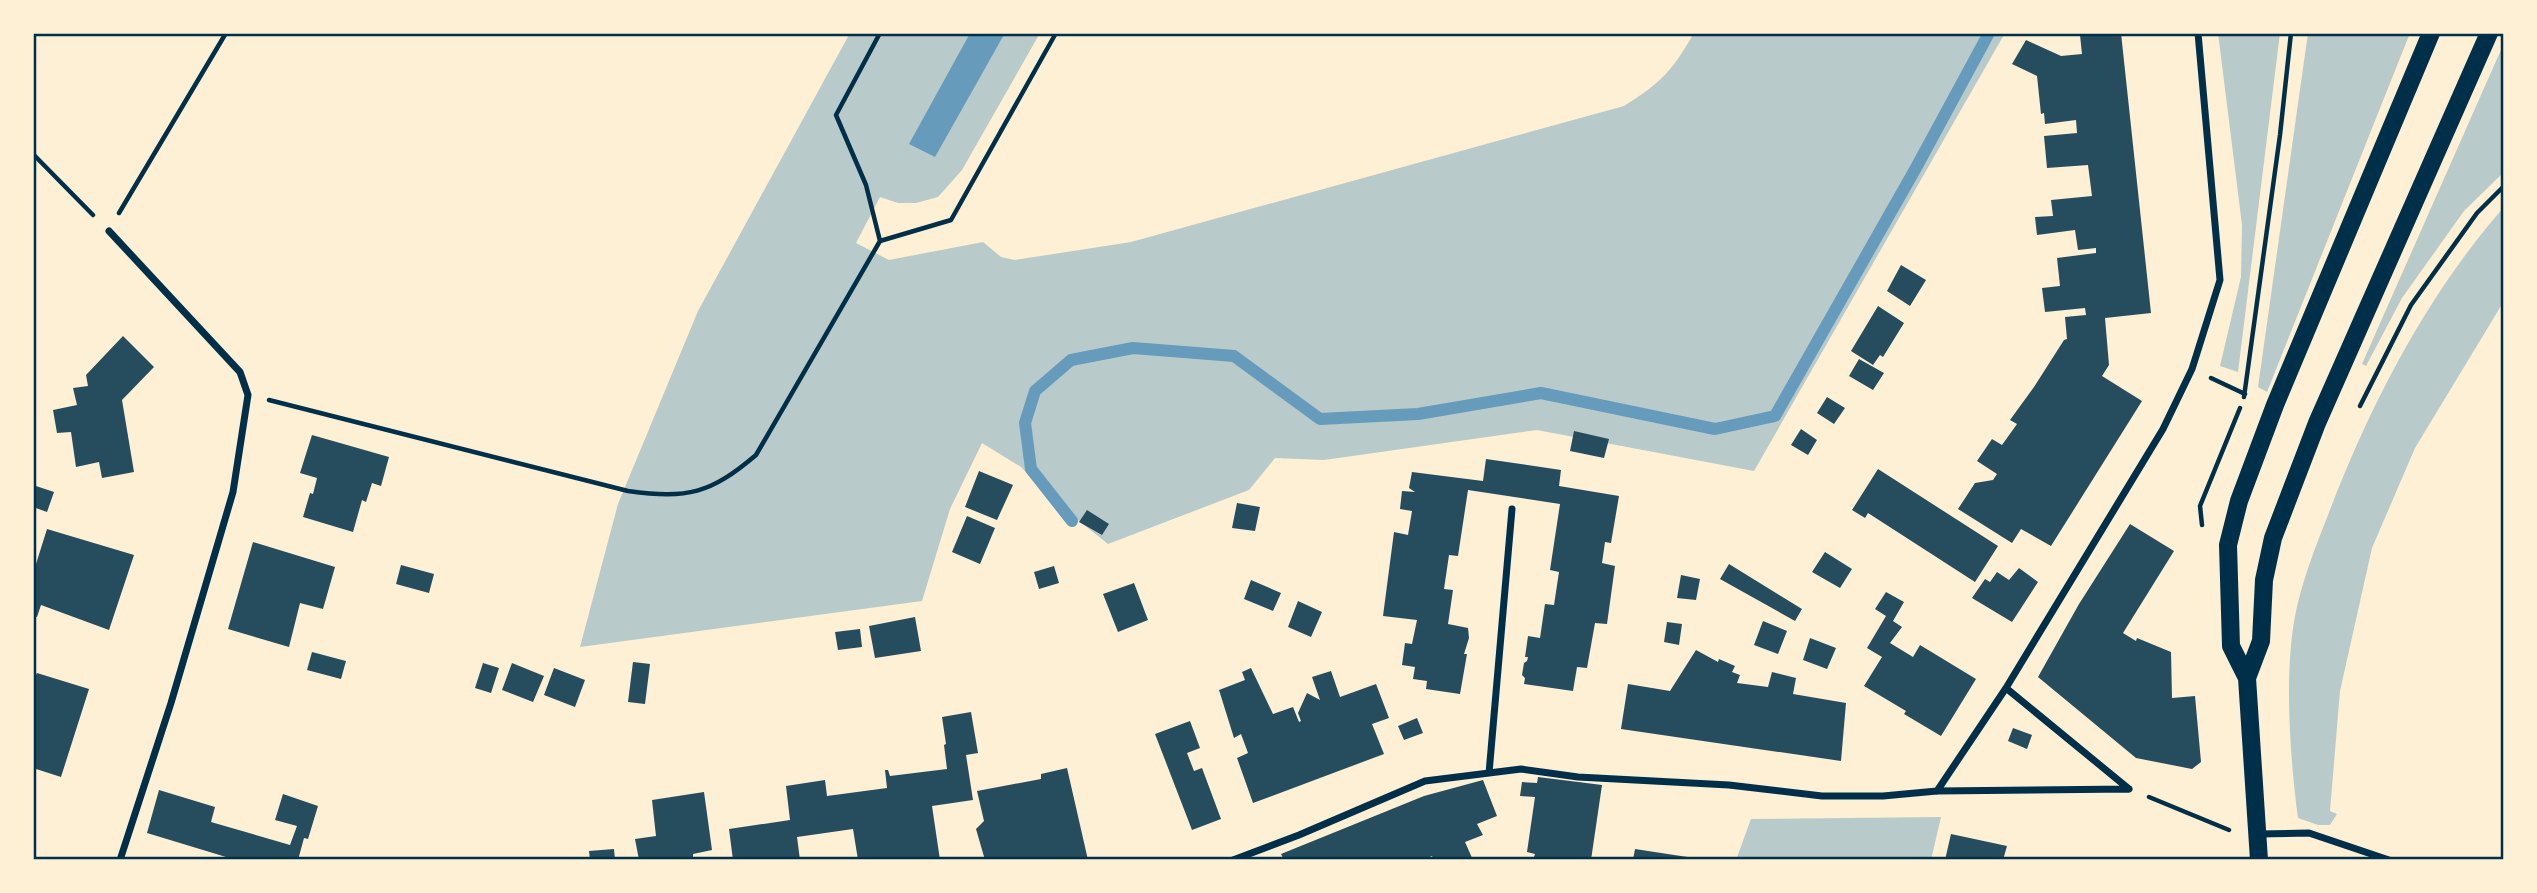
<svg xmlns="http://www.w3.org/2000/svg" width="2537" height="893" viewBox="0 0 2537 893" font-family="Inter,sans-serif">
<style>
.green{fill:#b9caca}
.water{fill:#669bbc}
.lines{fill:none;stroke-linecap:round;stroke-linejoin:round}
.stream{stroke:#669bbc;stroke-width:12}
.building{fill:#264d5e}
.path{stroke:#003049;stroke-width:4.5}
.minor{stroke:#003049;stroke-width:7}
.primary{stroke:#003049;stroke-width:18}
.neatline{fill:none;stroke:#003049;stroke-width:2.5}
</style>
<rect width="100%" height="100%" fill="#fdf0d5"/>
<path class="green" d="M 850,33 L 970,33 L 910,143 L 934,156 L 1005,33 L 1040,33 L 962,170 L 938,197 L 916,203 L 898,203 L 880,197 L 856,243 L 889,260 L 983,242 L 1001,257 L 1015,260 L 1131,242 L 1624,106 C 1661,83 1672,71 1694,33 L 2005,33 L 1754,471 L 1537,430 L 1324,460 L 1275,458 L 1249,490 L 1108,544 L 1049,497 L 1021,467 L 982,443 L 950,509 L 922,601 L 580,647 L 618,504 L 698,311 Z
M 2218,33 L 2280,33 L 2238,372 L 2220,366 L 2241,277 L 2242,225 Z
M 2308,33 L 2410,33 L 2267,392 L 2258,387 Z
M 2504,43 L 2504,172 L 2464,211 L 2402,298 L 2366,366 L 2362,364 Z
M 2504,207 L 2504,301 L 2415,448 L 2372,548 L 2340,691 L 2330,811 L 2337,814 L 2330,825 L 2318,825 L 2298,818 C 2290,759 2284,674 2295,616 C 2302,581 2315,548 2328,515 C 2370,405 2426,296 2504,207 Z
M 1941,817 L 1931,860 L 1736,860 L 1751,819 Z"/>
<path class="water" d="M 970,33 L 1005,33 L 935,157 L 909,144 Z"/>
<g class="lines">
<path class="stream" d="M 1072,521 L 1031,469 L 1025,423 L 1035,391 L 1071,360 L 1133,348 L 1234,356 L 1320,419 L 1418,414 L 1541,393 L 1715,429 L 1775,416 L 1917,166 L 1989,33"/>
</g>
<path class="building" d="M 2094,33 L 2121,33 L 2151,313 L 2105,318 L 2109,365 L 2102,376 L 2142,401 L 2051,546 L 2021,529 L 2012,543 L 1958,509 L 1975,483 L 1993,480 L 1997,474 L 1977,461 L 1992,439 L 2002,445 L 2017,424 L 2010,420 L 2034,387 L 2064,340 L 2067,339 L 2065,317 L 2086,315 L 2085,308 L 2045,312 L 2042,288 L 2060,286 L 2057,258 L 2096,253 L 2096,248 L 2078,250 L 2075,230 L 2037,235 L 2035,217 L 2053,216 L 2051,200 L 2092,196 L 2088,165 L 2047,168 L 2044,136 L 2077,133 L 2076,120 L 2045,124 L 2044,113 L 2041,114 L 2037,76 L 2012,64 L 2026,40 L 2061,56 L 2082,54 L 2080,35 Z
M 1901,265 L 1926,280 L 1910,306 L 1887,291 Z
M 1878,306 L 1904,323 L 1883,357 L 1880,355 L 1873,365 L 1851,351 Z
M 123,336 L 154,367 L 122,400 L 134,472 L 102,478 L 99,462 L 76,467 L 71,432 L 57,433 L 53,410 L 77,405 L 73,388 L 88,386 L 86,375 Z
M 1859,359 L 1884,373 L 1873,390 L 1849,376 Z
M 1827,397 L 1845,408 L 1834,424 L 1817,413 Z
M 1801,429 L 1817,440 L 1808,455 L 1791,445 Z
M 1574,431 L 1609,439 L 1604,458 L 1570,451 Z
M 312,435 L 389,457 L 381,486 L 372,483 L 366,502 L 362,500 L 353,532 L 303,517 L 310,493 L 313,494 L 317,478 L 300,473 Z
M 1486,459 L 1561,470 L 1559,486 L 1619,496 L 1611,543 L 1605,542 L 1602,563 L 1615,566 L 1607,624 L 1595,623 L 1587,668 L 1577,667 L 1573,691 L 1524,684 L 1525,678 L 1522,675 L 1524,663 L 1527,661 L 1528,657 L 1525,657 L 1528,636 L 1540,638 L 1545,604 L 1554,605 L 1559,572 L 1550,570 L 1560,504 L 1468,490 L 1458,556 L 1449,555 L 1444,589 L 1453,590 L 1448,624 L 1468,628 L 1469,638 L 1464,654 L 1467,654 L 1460,694 L 1426,689 L 1427,681 L 1413,679 L 1415,667 L 1402,665 L 1405,643 L 1412,644 L 1417,620 L 1383,616 L 1394,532 L 1408,535 L 1412,511 L 1400,509 L 1402,491 L 1415,492 L 1409,488 L 1412,472 L 1483,481 Z
M 1878,469 L 1998,546 L 1975,582 L 1868,513 L 1865,518 L 1852,510 Z
M 979,471 L 1013,485 L 997,520 L 965,507 Z
M 33,485 L 54,492 L 47,512 L 33,507 Z
M 1237,503 L 1260,507 L 1255,531 L 1232,528 Z
M 1087,510 L 1109,524 L 1102,535 L 1079,522 Z
M 967,516 L 995,528 L 980,564 L 952,552 Z
M 2130,524 L 2174,551 L 2123,633 L 2136,641 L 2137,638 L 2171,652 L 2172,698 L 2195,696 L 2201,762 L 2192,769 L 2136,758 L 2038,677 L 2079,604 Z
M 47,529 L 134,555 L 109,630 L 41,605 L 37,617 L 33,616 L 33,563 L 36,564 Z
M 253,542 L 335,567 L 323,609 L 300,603 L 289,647 L 228,629 Z
M 1825,552 L 1852,569 L 1840,588 L 1812,572 Z
M 1729,564 L 1802,609 L 1795,621 L 1720,579 Z
M 401,565 L 434,574 L 429,593 L 396,584 Z
M 1054,566 L 1059,583 L 1039,589 L 1034,572 Z
M 2019,568 L 2038,582 L 2012,622 L 1972,598 L 1985,579 L 1990,582 L 1997,572 L 2009,580 Z
M 1681,575 L 1700,579 L 1696,600 L 1677,598 Z
M 1251,580 L 1281,593 L 1273,611 L 1244,599 Z
M 1134,583 L 1148,620 L 1118,632 L 1103,594 Z
M 1886,592 L 1904,602 L 1893,621 L 1902,627 L 1890,643 L 1913,657 L 1920,645 L 1976,679 L 1941,736 L 1904,714 L 1906,711 L 1864,686 L 1882,657 L 1867,648 L 1886,616 L 1875,609 Z
M 1298,601 L 1322,612 L 1311,637 L 1288,627 Z
M 915,617 L 921,651 L 875,658 L 869,626 Z
M 1763,621 L 1787,631 L 1778,654 L 1754,645 Z
M 1667,622 L 1682,624 L 1679,645 L 1664,642 Z
M 860,629 L 862,647 L 838,650 L 835,632 Z
M 1810,638 L 1836,648 L 1827,669 L 1803,660 Z
M 1696,650 L 1718,662 L 1719,659 L 1735,666 L 1732,672 L 1740,675 L 1737,683 L 1768,687 L 1772,672 L 1796,678 L 1793,694 L 1846,703 L 1841,761 L 1621,729 L 1628,684 L 1670,691 Z
M 312,652 L 346,661 L 341,679 L 307,670 Z
M 633,662 L 650,664 L 645,704 L 628,702 Z
M 483,663 L 499,668 L 491,693 L 475,688 Z
M 512,663 L 544,676 L 533,702 L 502,690 Z
M 554,668 L 585,680 L 575,707 L 544,695 Z
M 1251,668 L 1273,714 L 1293,707 L 1299,722 L 1301,721 L 1298,713 L 1307,693 L 1320,700 L 1312,677 L 1331,671 L 1340,697 L 1376,684 L 1389,718 L 1372,724 L 1384,754 L 1253,803 L 1237,758 L 1248,753 L 1241,734 L 1234,738 L 1219,690 L 1245,680 L 1242,672 Z
M 37,673 L 89,689 L 61,777 L 33,768 L 33,681 Z
M 971,712 L 978,753 L 966,755 L 973,800 L 932,806 L 940,860 L 858,860 L 853,829 L 797,837 L 800,860 L 733,860 L 729,829 L 790,820 L 786,786 L 825,780 L 827,796 L 887,788 L 885,770 L 888,770 L 890,776 L 947,769 L 944,745 L 946,744 L 942,717 Z
M 1417,718 L 1423,733 L 1404,740 L 1398,726 Z
M 1190,721 L 1200,748 L 1187,753 L 1194,771 L 1202,768 L 1221,819 L 1192,830 L 1155,734 Z
M 2013,728 L 2032,735 L 2027,749 L 2008,741 Z
M 1067,768 L 1088,860 L 985,860 L 976,829 L 984,821 L 977,791 L 1041,779 L 1041,774 Z
M 1538,777 L 1602,785 L 1591,860 L 1533,860 L 1535,854 L 1527,852 L 1535,797 L 1520,796 L 1522,782 L 1537,783 Z
M 1483,780 L 1497,816 L 1477,824 L 1483,835 L 1465,842 L 1473,860 L 1434,860 L 1432,856 L 1423,860 L 1284,860 L 1281,854 L 1424,796 Z
M 159,790 L 215,807 L 211,822 L 290,845 L 297,826 L 275,820 L 283,794 L 318,806 L 308,839 L 304,838 L 298,860 L 236,860 L 147,833 Z
M 704,792 L 712,850 L 693,854 L 693,860 L 639,860 L 635,839 L 656,836 L 652,800 Z
M 1951,834 L 2007,846 L 2003,860 L 1945,860 Z
M 614,849 L 615,860 L 590,860 L 589,851 Z
M 1635,849 L 1694,858 L 1694,860 L 1633,860 Z"/>
<g class="lines">
<path class="path" d="M 33,154 L 93,215
M 119,213 L 226,33
M 880,241 L 866,185 L 836,115 L 880,33
M 2211,378 L 2245,394
M 2244,397 L 2280,135 L 2291,33
M 269,400 L 628,491 C 688,499 710,494 756,455 L 880,241 L 951,220 L 1056,33
M 2360,406 L 2411,305 L 2477,213 L 2504,186
M 2202,525 L 2200,506 L 2240,408
M 2149,797 L 2229,830"/>
<path class="minor" d="M 109,231 L 240,372 L 248,395 L 233,492 L 171,703 L 120,860
M 2006,688 L 2129,789
M 1489,773 L 1512,509
M 1937,791 L 2006,688 L 2163,429 L 2192,369 L 2220,280 L 2198,33
M 2258,834 L 2309,833 L 2389,860
M 1233,860 L 1299,835 L 1425,781 L 1521,769 L 1578,777 L 1729,785 L 1822,796 L 1883,796 L 1937,791 L 2129,789"/>
<path class="primary" d="M 2247,678 L 2261,641 L 2264,580 L 2273,538 L 2317,423 L 2489,33
M 2259,860 L 2247,678 L 2231,646 L 2228,545 L 2239,501 L 2275,405 L 2431,33"/>
</g>
<rect width="2537" height="893" fill="none" stroke="#fdf0d5" stroke-width="70"/>
<rect x="35" y="35" width="2467" height="823" class="neatline"/>
</svg>
